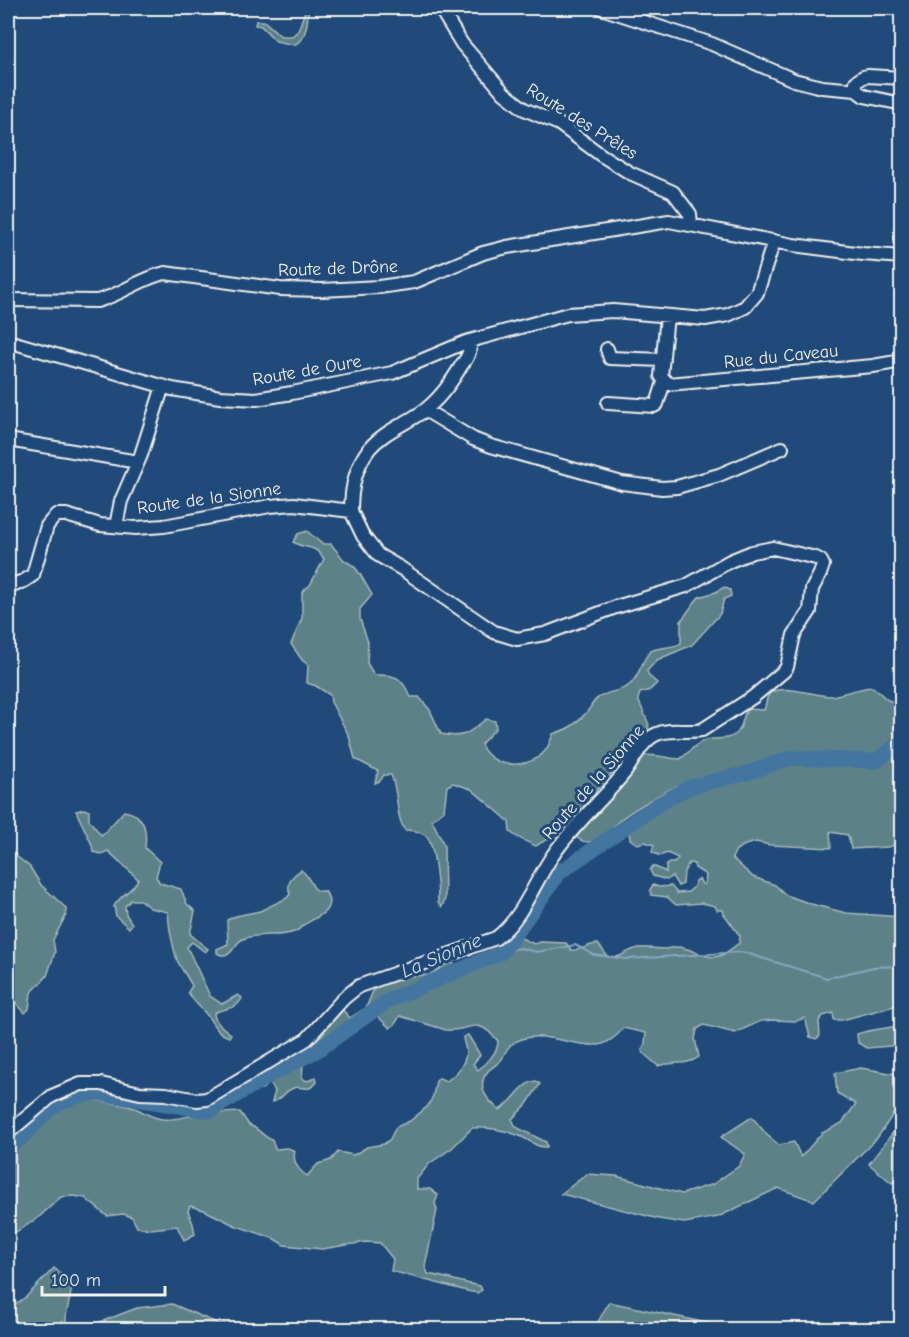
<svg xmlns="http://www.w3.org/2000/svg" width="909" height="1337" viewBox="0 0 909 1337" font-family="'Comic Neue',sans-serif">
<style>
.green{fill:#5c8287;stroke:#a8bab8;stroke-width:1.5}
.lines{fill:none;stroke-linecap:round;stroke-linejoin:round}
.stream{stroke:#8aa6bd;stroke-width:2}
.river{stroke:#4374a0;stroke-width:15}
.minor-casing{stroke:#f4f1e8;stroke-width:16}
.minor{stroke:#1f4a7a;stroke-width:12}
.labels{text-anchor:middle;stroke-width:6;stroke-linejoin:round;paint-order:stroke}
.street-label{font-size:18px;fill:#f4f1e8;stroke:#1f4a7a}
.water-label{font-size:20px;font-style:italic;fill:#d9dedd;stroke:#1f4a7a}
</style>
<rect width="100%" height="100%" fill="#1f4a7a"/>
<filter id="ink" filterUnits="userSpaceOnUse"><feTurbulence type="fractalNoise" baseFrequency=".0167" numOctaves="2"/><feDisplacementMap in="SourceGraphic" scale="12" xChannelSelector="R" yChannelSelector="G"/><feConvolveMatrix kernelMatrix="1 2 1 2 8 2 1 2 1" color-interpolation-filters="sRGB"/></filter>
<g filter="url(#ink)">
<path class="green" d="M 306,8 L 309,8 C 307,21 308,38 294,45 L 276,41 L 261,26 L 255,25 L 256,21 L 264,21 L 281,36 L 292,36 L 298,31 Z
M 307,531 L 322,544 L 331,544 L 344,560 L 354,566 L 360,574 L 372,595 L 360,609 L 360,619 L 368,642 L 367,663 L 374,675 C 397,674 401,677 411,697 L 419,697 L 430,710 L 441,734 C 465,739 468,733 486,719 L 495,721 L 496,728 L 481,744 C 489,767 524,770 541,755 C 548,749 550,742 553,734 C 569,729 575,725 587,712 C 591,707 593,701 598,698 C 607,691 619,692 628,686 C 640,678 642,657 651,651 C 659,646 672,649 681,643 L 681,621 L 694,603 L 699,597 L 716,592 L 724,587 L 730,590 L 731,596 L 724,599 L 720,614 L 692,645 L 657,660 L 647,671 L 649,676 L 657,683 L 650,690 L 640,693 L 638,699 L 649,725 C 643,745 617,767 603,783 C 589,798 581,817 564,830 C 556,837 545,839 536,846 C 527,842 517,838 510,832 L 509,822 L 504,817 L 471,789 L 453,783 L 447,786 L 444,810 L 432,820 L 444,845 L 445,899 L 442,907 L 438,903 C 438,890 435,846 427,837 C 421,831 412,830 405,830 C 395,816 399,793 391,775 L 384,775 L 380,781 L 375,783 L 378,771 L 355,759 L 349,736 L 331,702 L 330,695 L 316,686 L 307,683 L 308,665 L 302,660 L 291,644 L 302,618 L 302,592 L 310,585 L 324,559 C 312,542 307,551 293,542 L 298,534 Z
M 872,687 C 878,690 882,696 888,700 C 893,702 897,703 901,707 L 901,843 L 888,847 L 851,849 L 848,835 L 830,832 L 831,848 L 770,845 L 756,842 L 745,845 L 736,850 L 732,858 L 753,877 L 775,885 L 786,895 L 811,904 L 846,913 L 901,917 L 901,999 L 894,1006 L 842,1020 L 834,1020 L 833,1013 L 823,1016 L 819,1021 L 820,1036 L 816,1039 L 810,1037 L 805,1018 L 796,1021 L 773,1020 L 761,1021 L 735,1033 L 704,1025 L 697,1029 L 695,1039 L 699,1057 C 687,1066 672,1061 658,1066 L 642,1052 L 645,1043 L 646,1033 L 623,1028 C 619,1035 606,1045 597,1045 C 570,1047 537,1026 512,1044 C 506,1048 505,1054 502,1059 C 498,1064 492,1067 488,1071 C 475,1087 487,1099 499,1110 C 514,1103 520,1083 536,1081 L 540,1084 L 527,1104 L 512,1119 L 516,1127 L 546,1142 L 547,1147 C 536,1148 530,1140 520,1136 C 504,1130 489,1127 472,1128 L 452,1148 L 429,1164 L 417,1179 L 417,1189 L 430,1189 L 438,1195 L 435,1203 L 437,1210 L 425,1266 L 428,1274 C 446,1277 462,1283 480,1286 L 482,1290 L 477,1293 L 467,1291 L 391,1271 L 393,1259 L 380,1243 L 366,1242 L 322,1249 L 284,1245 L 273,1238 L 234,1225 L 204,1210 L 190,1206 L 188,1211 L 193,1224 L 195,1234 L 184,1240 L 177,1226 L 151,1229 L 137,1227 L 132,1217 L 123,1214 L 107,1216 L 85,1198 L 74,1196 L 61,1197 L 38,1218 L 8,1237 L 8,1151 C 27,1138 63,1103 83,1099 C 89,1098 131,1106 137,1109 C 146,1113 152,1118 162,1119 C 172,1120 180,1118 189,1116 C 206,1113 223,1113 240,1112 L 249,1125 C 259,1128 263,1137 272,1140 L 275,1149 L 288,1148 L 295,1151 C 292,1161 298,1170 307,1176 L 318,1164 L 331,1160 L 338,1152 L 354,1155 L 367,1147 L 384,1144 L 390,1139 L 396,1127 L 410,1121 L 428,1106 L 433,1096 L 436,1081 L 439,1078 L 446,1081 C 455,1076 466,1064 466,1052 C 466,1047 463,1042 463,1037 L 468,1035 L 480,1055 L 473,1064 L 478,1070 C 487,1063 498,1052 498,1041 C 475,1014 473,1032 446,1030 L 400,1016 L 395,1024 L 390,1028 L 376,1015 L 372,1016 L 311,1061 L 303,1064 L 302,1079 L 308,1081 L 316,1077 L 317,1082 C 307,1095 301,1083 291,1089 C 283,1093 283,1099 272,1102 L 275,1091 L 270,1083 L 262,1089 L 255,1089 L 255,1084 L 278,1070 C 283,1055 298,1051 312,1045 L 314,1040 L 324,1033 L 327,1020 L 341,1008 L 350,1018 L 366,1008 L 373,991 L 381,983 L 404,976 L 429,975 L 450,962 C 478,980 501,957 519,937 L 534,944 L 540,942 L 566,943 L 571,950 C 581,951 588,944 598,944 L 608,957 C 624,959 625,950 639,948 C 647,947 655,949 663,949 C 668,949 673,947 677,947 C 691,947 705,960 719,956 C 726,954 733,947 739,943 L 740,936 L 724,914 L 723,910 L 717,910 L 715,906 L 702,903 L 676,905 L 667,897 L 651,895 L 650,890 L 653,885 L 659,887 L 671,886 L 677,893 L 688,892 L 694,887 L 695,881 L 699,879 L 702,884 L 705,884 L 706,875 L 695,868 L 694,864 L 689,863 L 684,872 L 683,884 L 678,886 L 672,876 L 667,880 L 653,876 L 650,870 L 653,866 L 666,872 L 666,866 L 669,863 L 674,863 L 678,858 L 667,853 L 660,856 L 652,852 L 654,845 L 645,842 L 637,844 L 630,839 L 629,832 L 635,825 L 671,799 L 685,793 L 688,790 L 684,784 C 672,786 631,811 620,820 C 614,825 609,832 603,837 C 594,843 580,845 575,834 L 642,756 C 655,753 667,759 680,759 C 688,754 695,744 703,741 C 713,736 725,742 736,734 C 744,727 741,717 748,709 L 764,710 C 766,705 766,700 768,696 C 775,681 818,697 831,696 C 845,694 858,688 872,687 Z
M 84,809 L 89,811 L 89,820 L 101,835 L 106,831 L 124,811 C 145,814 147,830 145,848 L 160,862 L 156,877 L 160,883 L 181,889 L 187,904 L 195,911 L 190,934 L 208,949 L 205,952 L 192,942 L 187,947 L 210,996 L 222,1004 L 238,995 L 242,998 C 236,1011 225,1007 214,1013 C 214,1022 224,1029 231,1034 L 229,1037 C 216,1033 214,1024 206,1014 C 200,1006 193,1002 188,992 L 192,986 C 188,977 181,969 177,960 C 172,944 169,928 168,912 L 150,908 L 140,900 L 131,900 L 125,906 L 126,914 L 132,924 L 129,928 L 116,916 L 114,906 C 120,895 135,889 138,879 L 108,851 L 101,854 L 93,852 L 92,845 L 76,811 Z
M 8,835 L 11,840 L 11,849 L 16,856 L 30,867 L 41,885 L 66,908 L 66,915 L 53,940 L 55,952 L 47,976 L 31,993 L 29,1009 L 25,1013 L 9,995 L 8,988 Z
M 301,870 C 310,876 309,884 317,891 L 325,891 C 337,910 319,916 305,924 C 302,926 298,931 294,932 C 281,938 259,932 243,939 C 235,943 234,951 227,955 L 221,955 L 217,953 L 217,949 L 228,944 L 227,920 L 236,916 L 260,911 L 287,898 L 290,894 C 286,883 291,876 301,870 Z
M 901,1025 L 901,1045 L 867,1048 L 858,1043 L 857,1034 C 871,1029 887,1029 901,1025 Z
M 861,1068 L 901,1075 L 901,1102 L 878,1137 L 814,1201 L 778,1188 L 718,1217 L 684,1223 L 659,1219 L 561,1194 L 587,1174 L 616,1176 L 682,1194 L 713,1184 L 739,1166 L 745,1154 L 721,1137 L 752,1117 L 767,1135 L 779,1145 L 794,1142 L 801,1157 L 822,1133 L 842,1123 L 856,1104 L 837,1093 L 835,1073 Z
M 901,1122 L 901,1176 L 892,1183 L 869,1164 Z
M 54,1268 L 73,1283 L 66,1316 L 66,1329 L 8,1329 L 8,1309 L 26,1297 Z
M 609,1302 L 735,1329 L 594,1329 Z
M 172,1304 L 219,1324 L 365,1327 L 391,1329 L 82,1329 L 137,1308 Z"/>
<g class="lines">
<path class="stream" d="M 502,952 L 520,948 L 537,952 L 575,945 L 594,955 L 627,959 L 742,952 L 827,978 L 874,967 L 902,966"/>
<path class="river" d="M 8,1146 C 28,1138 36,1119 53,1107 C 67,1097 82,1094 97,1093 L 210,1111 L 274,1073 L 318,1050 L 389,1000 L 502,952 L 560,872 L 660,803 L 690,787 L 747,773 L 790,758 L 876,761 L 902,741"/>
<defs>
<path id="minor" d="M 437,8 L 443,13 L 462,44 L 504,93 L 524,109 L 559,124 L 601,155 L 630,173 L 673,192 L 690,214 L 691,224
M 601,8 L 712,44 L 794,80 L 822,87 L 856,90 L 864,96 L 902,104
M 856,90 L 856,82 L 863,77 L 868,76 L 902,78
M 8,300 L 97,301 C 121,295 141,278 165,273 L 280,289 L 322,290 L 379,287 L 414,282 L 483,253 L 507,247 L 669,221 L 793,245 L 863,254 L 902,257
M 667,316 L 661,376 L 668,384 L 873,366 L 902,361
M 8,341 L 172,389 L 220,397 L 256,399 L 292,393 L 392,373 L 466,342 L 568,314 L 613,311 L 705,319 L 728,315 L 745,307 L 757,293 L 774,241
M 607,349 L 610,358 L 663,360
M 608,403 L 654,406 L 657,404 L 664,382
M 425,410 L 473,439 L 491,446 L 622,483 L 662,488 L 677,487 L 719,475 L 782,448
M 8,440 L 138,462
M 351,511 C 351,489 355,467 369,449 C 383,432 405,424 422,412 C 438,401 451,383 461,366 C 467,358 472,351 469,341
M 116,526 L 121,501 L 141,455 L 163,386
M 8,586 L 24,581 L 33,575 L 47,526 L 56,515 L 66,515 L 100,525 L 136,528 L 164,526 L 270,506 L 294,504 L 351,511 L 363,536 L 378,555 L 402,569 L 494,632 L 517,639 L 545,634 L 616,607 L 686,586 L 730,561 L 752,552 L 773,548 L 816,558 L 821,561 L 823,565 L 820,574 L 812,589 L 810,611 L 794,635 L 787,667 L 784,671 L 753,697 L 702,730 C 688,733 670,728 657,734 C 642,740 634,760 625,772 C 602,801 573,825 553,855 C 534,882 523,918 496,938 L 359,986 L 344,998 L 307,1039 L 207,1099 L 197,1100 L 166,1094 L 140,1093 L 101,1084 L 81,1084 L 52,1096 L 8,1133"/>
</defs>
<use href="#minor" class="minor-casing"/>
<use href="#minor" class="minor"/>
</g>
</g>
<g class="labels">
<g class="street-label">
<text transform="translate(582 121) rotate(32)" y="6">Route des Prêles</text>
<text transform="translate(338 268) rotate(-2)" y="6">Route de Drône</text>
<text transform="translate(781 356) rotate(-6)" y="6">Rue du Caveau</text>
<text transform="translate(307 370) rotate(-10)" y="6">Route de Oure</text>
<text transform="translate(209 498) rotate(-8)" y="6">Route de la Sionne</text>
<text transform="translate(593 782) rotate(-49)" y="6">Route de la Sionne</text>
</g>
<g class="water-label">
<text transform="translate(441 955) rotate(-23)" y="7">La Sionne</text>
</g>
</g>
<rect width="909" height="1337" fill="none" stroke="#1f4a7a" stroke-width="30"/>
<rect x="15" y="15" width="879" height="1307" fill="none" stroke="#f4f1e8" stroke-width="2" filter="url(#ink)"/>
<path d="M42 1286v9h123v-9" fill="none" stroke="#f4f1e8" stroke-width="3"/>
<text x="51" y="1286" font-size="18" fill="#f4f1e8" stroke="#1f4a7a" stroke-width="4.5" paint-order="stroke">100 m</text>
</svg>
